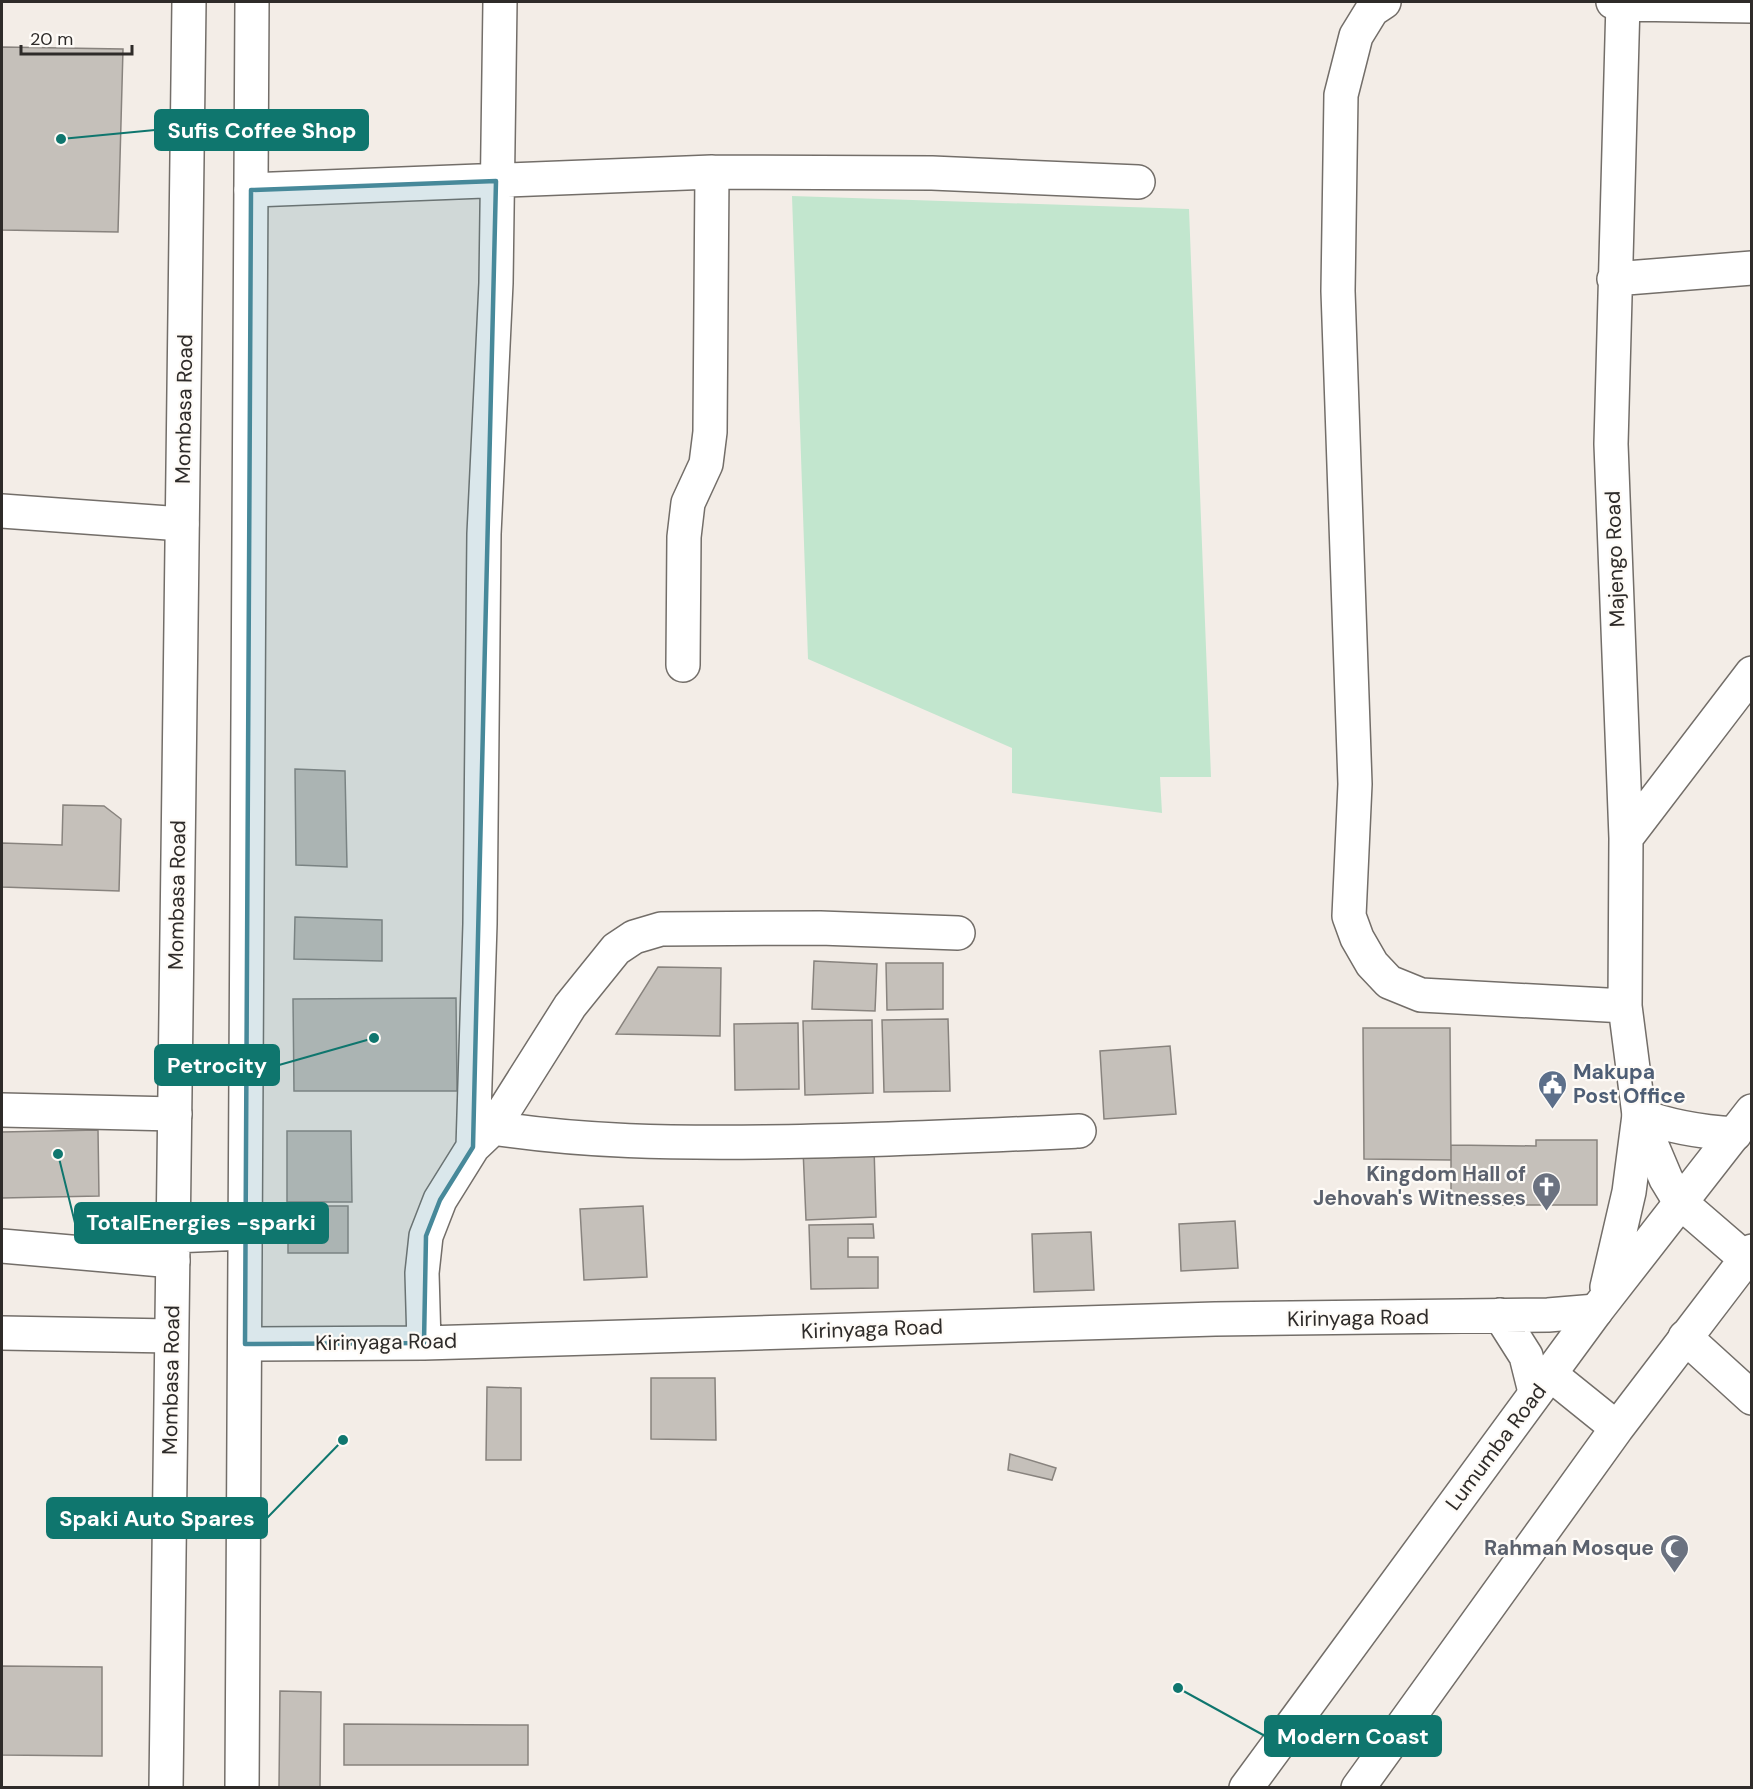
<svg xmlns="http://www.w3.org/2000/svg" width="1753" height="1789" viewBox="0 0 1753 1789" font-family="'DM Sans',sans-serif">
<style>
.green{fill:#c2e6ce}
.building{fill:#c5c0ba;stroke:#88837e;stroke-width:1.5}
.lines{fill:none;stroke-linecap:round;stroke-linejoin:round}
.minor-casing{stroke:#736e69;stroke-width:36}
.major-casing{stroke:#736e69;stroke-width:36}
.highway-casing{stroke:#736e69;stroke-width:36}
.minor{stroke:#fff;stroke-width:33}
.major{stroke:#fff;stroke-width:33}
.highway{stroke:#fff;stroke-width:33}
.marked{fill:#47899a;fill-opacity:0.2;stroke:#47899a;stroke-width:4.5;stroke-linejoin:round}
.labels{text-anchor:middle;stroke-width:4.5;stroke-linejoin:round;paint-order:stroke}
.street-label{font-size:21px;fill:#2e2b29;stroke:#fefbf7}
.service-label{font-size:21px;font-weight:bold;fill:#4e5e75;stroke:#fefbf7;text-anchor:start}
.worship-label{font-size:21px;font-weight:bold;fill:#5b616d;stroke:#fefbf7;text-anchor:end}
.leader{fill:none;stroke:#0f766e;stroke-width:2}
.callout-dot{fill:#0f766e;stroke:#fefbf7;stroke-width:2}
.callout{fill:#0f766e;stroke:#0f766e;stroke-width:2}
.callout-label{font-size:22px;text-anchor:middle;font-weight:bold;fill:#fff}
</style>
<rect width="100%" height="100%" fill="#f3ede7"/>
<path class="green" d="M 792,196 L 1189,209 L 1211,777 L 1160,777 L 1162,813 L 1012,793 L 1012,748 L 808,659 Z"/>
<path class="building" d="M 2,47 L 123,49 L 118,232 L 2,230 Z
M 295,769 L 345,771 L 347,867 L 296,865 Z
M 63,805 L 104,806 L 121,819 L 119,891 L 2,887 L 2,843 L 62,845 Z
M 295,917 L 382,920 L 382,961 L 294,959 Z
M 814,961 L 877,964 L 875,1011 L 812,1009 Z
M 886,963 L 943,963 L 943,1009 L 887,1010 Z
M 658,967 L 721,968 L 720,1036 L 616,1034 Z
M 456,998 L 457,1091 L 294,1091 L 293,999 Z
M 948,1019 L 950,1091 L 884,1092 L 882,1020 Z
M 872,1020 L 873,1093 L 805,1095 L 803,1021 Z
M 798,1023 L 799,1089 L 735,1090 L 734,1024 Z
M 1363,1028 L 1450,1028 L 1451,1160 L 1364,1159 Z
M 1170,1046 L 1176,1114 L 1104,1119 L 1100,1051 Z
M 98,1130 L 99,1196 L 2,1198 L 2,1132 Z
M 287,1131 L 351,1131 L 352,1202 L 287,1202 Z
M 1536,1140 L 1597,1140 L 1597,1205 L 1451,1205 L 1451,1145 L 1536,1146 Z
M 874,1147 L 876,1217 L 806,1220 L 803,1149 Z
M 288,1206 L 348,1206 L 348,1253 L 288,1253 Z
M 643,1206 L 647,1277 L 584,1280 L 580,1209 Z
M 1235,1221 L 1238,1268 L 1181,1271 L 1179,1224 Z
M 873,1224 L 874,1238 L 848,1238 L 848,1257 L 878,1257 L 878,1288 L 811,1289 L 809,1225 Z
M 1091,1232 L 1094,1290 L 1034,1292 L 1032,1234 Z
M 651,1378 L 715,1378 L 716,1440 L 651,1439 Z
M 487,1387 L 521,1388 L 521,1460 L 486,1460 Z
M 1010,1454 L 1056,1468 L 1052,1480 L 1008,1470 Z
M 2,1666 L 102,1667 L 102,1756 L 2,1755 Z
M 280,1691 L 321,1692 L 320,1788 L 279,1787 Z
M 344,1724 L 528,1725 L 528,1765 L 344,1765 Z"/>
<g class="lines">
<defs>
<path id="minor" d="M 1384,2 L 1372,10 L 1356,36 L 1341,95 L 1338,291 L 1355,784 L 1349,916 L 1357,938 L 1372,964 L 1389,982 L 1421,995 L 1625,1006
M 1613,2 L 1623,4 L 1752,6
M 1623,2 L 1611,444 L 1626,838 L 1625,1006 L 1639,1115 L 1666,1179 L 1680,1202
M 251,190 L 712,172 L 932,173 L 1138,182
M 1614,279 L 1752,268
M 2,511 L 182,524
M 683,665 L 684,537 L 688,503 L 706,464 L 710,432 L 712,172
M 1626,838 L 1752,673
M 2,1110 L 175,1114
M 1639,1115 C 1670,1127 1701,1132 1735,1134
M 493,1128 C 585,1142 672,1143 765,1142 C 870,1141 974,1136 1079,1131
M 473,1147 L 493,1128 L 570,1006 L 616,949 L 634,937 L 661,929 L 820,928 L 958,933
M 2,1246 L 173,1261
M 1500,1315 L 1526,1356 L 1535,1392
M 2,1333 L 171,1336
M 1685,1337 L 1752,1398
M 424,1343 L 422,1273 L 426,1236 L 440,1200 L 473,1147 L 480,924 L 484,534 L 496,283 L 500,2
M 245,1344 L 424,1343 L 1215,1319 L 1548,1315 L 1596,1311"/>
<path id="major" d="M 1680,1202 L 1746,1259
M 1607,1287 L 1629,1192 L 1639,1115
M 1550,1374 L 1617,1428
M 1246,1788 L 1596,1311 L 1752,1111
M 1358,1788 L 1617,1428 L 1752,1251"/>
<path id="highway" d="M 173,1236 L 245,1233
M 166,1788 L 189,2
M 242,1788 L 252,2"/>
</defs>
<use href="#minor" class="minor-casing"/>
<use href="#major" class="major-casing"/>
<use href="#highway" class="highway-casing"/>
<use href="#minor" class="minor"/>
<use href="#major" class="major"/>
<use href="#highway" class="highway"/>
</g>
<path class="marked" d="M 496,181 L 473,1147 L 440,1200 L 426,1236 L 424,1343 L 245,1344 L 251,190 Z"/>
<defs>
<symbol id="civic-pin" viewBox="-11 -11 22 30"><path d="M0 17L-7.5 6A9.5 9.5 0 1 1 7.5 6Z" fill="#5c6f8a" stroke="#fefbf7"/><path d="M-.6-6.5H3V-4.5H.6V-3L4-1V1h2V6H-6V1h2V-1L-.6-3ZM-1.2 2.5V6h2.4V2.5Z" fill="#fff"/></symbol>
<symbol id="church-pin" viewBox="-11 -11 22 30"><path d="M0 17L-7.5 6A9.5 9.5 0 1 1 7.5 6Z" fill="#6b7280" stroke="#fefbf7"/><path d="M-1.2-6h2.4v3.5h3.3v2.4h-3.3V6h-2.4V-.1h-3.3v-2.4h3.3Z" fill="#fff"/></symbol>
<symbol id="mosque-pin" viewBox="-11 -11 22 30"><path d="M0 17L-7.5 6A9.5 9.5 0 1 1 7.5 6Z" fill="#6b7280" stroke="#fefbf7"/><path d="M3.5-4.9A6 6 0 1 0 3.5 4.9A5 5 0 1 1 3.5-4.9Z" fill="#fff"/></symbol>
</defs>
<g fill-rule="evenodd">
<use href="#civic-pin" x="1536" y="1068" width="33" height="45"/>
<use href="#church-pin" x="1530" y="1170" width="33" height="45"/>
<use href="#mosque-pin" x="1658" y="1532" width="33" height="45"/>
</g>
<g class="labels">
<g class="street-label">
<text transform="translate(184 409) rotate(-89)" y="7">Mombasa Road</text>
<text transform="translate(1615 559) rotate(-92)" y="7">Majengo Road</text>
<text transform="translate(177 895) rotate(-89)" y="7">Mombasa Road</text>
<text transform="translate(1358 1318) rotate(-1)" y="7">Kirinyaga Road</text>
<text transform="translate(872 1329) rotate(-2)" y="7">Kirinyaga Road</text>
<text transform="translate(386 1342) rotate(-1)" y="7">Kirinyaga Road</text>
<text transform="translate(171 1380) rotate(-89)" y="7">Mombasa Road</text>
<text transform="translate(1496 1447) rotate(-53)" y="7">Lumumba Road</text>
</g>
<g class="service-label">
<text x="1573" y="1079">Makupa<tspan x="1573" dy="24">Post Office</tspan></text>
</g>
<g class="worship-label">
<text x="1526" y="1181">Kingdom Hall of<tspan x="1526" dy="24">Jehovah's Witnesses</tspan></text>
<text x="1654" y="1555">Rahman Mosque</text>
</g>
</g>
<path class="leader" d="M61 139L155 130M374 1038L279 1065M58 1154L75 1223M343 1440L267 1518M1178 1688L1265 1736"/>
<g class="callout-dot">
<circle cx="61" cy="139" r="6"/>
<circle cx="374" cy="1038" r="6"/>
<circle cx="58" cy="1154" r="6"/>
<circle cx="343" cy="1440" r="6"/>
<circle cx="1178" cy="1688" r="6"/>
</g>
<g class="callout">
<rect x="155" y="110" width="213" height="40" rx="6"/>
<rect x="155" y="1045" width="124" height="40" rx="6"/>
<rect x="75" y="1203" width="253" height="40" rx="6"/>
<rect x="47" y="1498" width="220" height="40" rx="6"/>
<rect x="1265" y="1716" width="176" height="40" rx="6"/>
</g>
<g class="callout-label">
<text x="262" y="138">Sufis Coffee Shop</text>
<text x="217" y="1073">Petrocity</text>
<text x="201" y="1230">TotalEnergies -sparki</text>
<text x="157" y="1526">Spaki Auto Spares</text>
<text x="1353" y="1744">Modern Coast</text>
</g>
<rect width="1753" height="1789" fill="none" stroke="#2e2b29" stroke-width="6"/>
<path d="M21 45v9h111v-9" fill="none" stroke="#2e2b29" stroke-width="3"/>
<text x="30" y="45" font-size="18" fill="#2e2b29" stroke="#fefbf7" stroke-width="4.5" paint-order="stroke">20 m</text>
</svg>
